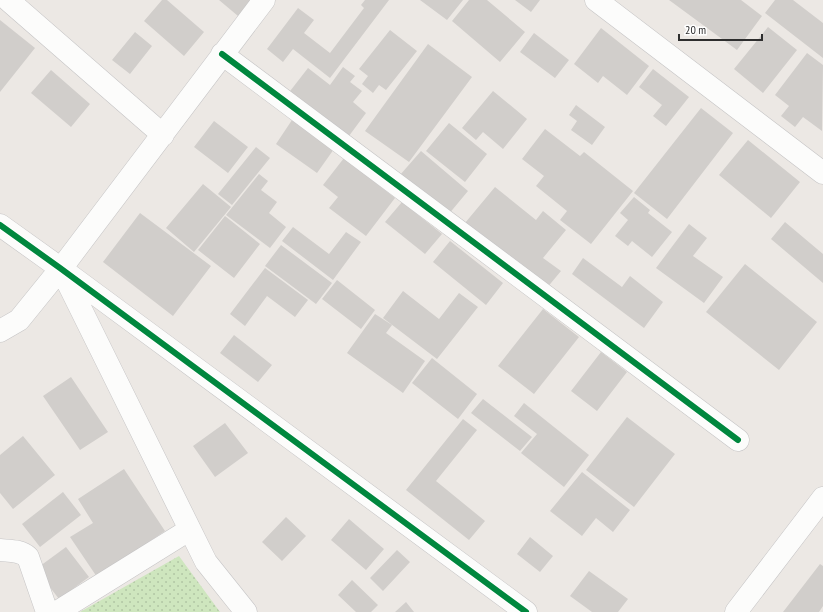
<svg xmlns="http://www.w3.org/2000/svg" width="823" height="612" viewBox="0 0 823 612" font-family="'PT Sans Narrow',sans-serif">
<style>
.green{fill:url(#green-dots)}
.building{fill:#d1cecb}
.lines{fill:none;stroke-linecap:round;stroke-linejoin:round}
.minor-casing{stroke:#c5c4c5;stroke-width:23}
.minor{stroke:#fcfcfb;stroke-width:22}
.cycleway-casing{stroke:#fff;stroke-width:8}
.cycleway{stroke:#00873e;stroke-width:6}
</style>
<defs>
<pattern id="green-dots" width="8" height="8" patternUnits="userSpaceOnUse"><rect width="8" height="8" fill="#cee6be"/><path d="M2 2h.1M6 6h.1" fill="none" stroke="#b1c6a4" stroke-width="1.8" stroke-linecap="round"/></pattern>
</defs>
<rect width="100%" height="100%" fill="#ece8e4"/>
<path class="green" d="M 179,556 L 220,612 L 80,612 Z"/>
<path class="building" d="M 162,0 L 167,0 L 204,32 L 184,56 L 144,21 Z
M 219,0 L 251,0 L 238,16 Z
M 365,0 L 389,0 L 330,78 L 293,49 L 283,62 L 267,49 L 298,8 L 314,20 L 304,33 L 330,53 L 364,8 L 361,5 Z
M 420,0 L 463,0 L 447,20 Z
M 469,0 L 487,0 L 525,32 L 500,62 L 452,21 Z
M 515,0 L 540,0 L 531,12 Z
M 669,0 L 741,0 L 762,16 L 737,50 Z
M 775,0 L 793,0 L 823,23 L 823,58 L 765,13 Z
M 0,20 L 35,48 L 0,92 Z
M 768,27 L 797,50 L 763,93 L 734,69 Z
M 601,28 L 649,66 L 627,95 L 603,76 L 598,83 L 574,64 Z
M 390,30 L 417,51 L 386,90 L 379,85 L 373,93 L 362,84 L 368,76 L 359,69 Z
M 135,32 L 152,46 L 130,74 L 112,60 Z
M 534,33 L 569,60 L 555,78 L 520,52 Z
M 428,44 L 472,77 L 409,162 L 365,131 Z
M 807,53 L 823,65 L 822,131 L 803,117 L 795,127 L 781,116 L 789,106 L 775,95 Z
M 343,67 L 355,76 L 350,82 L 362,91 L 353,102 L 366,113 L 346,140 L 287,95 L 308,68 L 330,85 Z
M 653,69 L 689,97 L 666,126 L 653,116 L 662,105 L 639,87 Z
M 51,70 L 90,104 L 71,127 L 31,93 Z
M 493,91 L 527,119 L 503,149 L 483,132 L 476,140 L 462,128 Z
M 576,105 L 605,127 L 592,145 L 571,130 L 577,121 L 569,115 Z
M 701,108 L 733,133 L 667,219 L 634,193 Z
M 292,120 L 334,149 L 317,173 L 276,144 Z
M 214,121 L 248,147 L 228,173 L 194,147 Z
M 449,123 L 487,154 L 465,182 L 426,151 Z
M 545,129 L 580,156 L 584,152 L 633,191 L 591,244 L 560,220 L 567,211 L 536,186 L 544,176 L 522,159 Z
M 748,140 L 800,182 L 771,218 L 719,175 Z
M 256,147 L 270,158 L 232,205 L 218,194 Z
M 421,151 L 468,191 L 448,215 L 400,175 Z
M 344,158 L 395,198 L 366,236 L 329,208 L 338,197 L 323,185 Z
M 259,174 L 268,181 L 261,190 L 277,202 L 269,213 L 286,227 L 270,248 L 226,215 Z
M 203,184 L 231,207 L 194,252 L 166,228 Z
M 495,187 L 536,220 L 543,211 L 566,230 L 543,258 L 561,271 L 546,289 L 465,223 Z
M 634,197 L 650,210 L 648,213 L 672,232 L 652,257 L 632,241 L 628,246 L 615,236 L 628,220 L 620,213 Z
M 402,202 L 442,234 L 425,254 L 385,222 Z
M 140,213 L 211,266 L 173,316 L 103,262 Z
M 225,216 L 260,244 L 234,278 L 198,250 Z
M 785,222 L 823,254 L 823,283 L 771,239 Z
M 689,224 L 707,238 L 693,256 L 723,277 L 704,303 L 656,268 Z
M 293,227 L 329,254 L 346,232 L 361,242 L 333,280 L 282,241 Z
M 450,241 L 503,283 L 486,305 L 433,262 Z
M 281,245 L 332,283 L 316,304 L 265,266 Z
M 583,258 L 622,287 L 630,276 L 663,302 L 644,328 L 572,274 Z
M 745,264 L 817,322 L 779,370 L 706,312 Z
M 265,268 L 308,300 L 295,317 L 267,296 L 245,326 L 230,314 Z
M 337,280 L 375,310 L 361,329 L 322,299 Z
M 403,291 L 439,319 L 459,293 L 478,307 L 437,359 L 383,318 Z
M 543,309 L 579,337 L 534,394 L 498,366 Z
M 375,314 L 392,325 L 386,333 L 425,361 L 403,393 L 347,353 Z
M 234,335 L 272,365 L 258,382 L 220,353 Z
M 601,352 L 627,372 L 597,411 L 571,391 Z
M 432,358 L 477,394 L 458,419 L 412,383 Z
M 71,377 L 108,432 L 80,450 L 43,396 Z
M 483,399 L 532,437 L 520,451 L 471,413 Z
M 524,403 L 589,455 L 564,487 L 521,453 L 537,434 L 514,416 Z
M 627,417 L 675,454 L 634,507 L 586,470 Z
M 463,419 L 477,430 L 436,481 L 485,521 L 469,540 L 406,490 Z
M 225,423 L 248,453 L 215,477 L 193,446 Z
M 23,436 L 55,475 L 13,509 L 0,493 L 0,455 Z
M 124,469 L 165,531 L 97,577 L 70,537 L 93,523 L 78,499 Z
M 582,472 L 630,510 L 613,532 L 596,518 L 582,536 L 550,511 Z
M 63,492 L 81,515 L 40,547 L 22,524 Z
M 286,517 L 306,536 L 282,561 L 262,542 Z
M 349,519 L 384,549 L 366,570 L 331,540 Z
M 530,537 L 553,556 L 540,572 L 517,554 Z
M 66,547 L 89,577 L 59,599 L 36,569 Z
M 397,550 L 410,562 L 383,591 L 370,578 Z
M 820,564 L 823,566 L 823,606 L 819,612 L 783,612 Z
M 589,571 L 628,599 L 618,612 L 592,612 L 570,596 Z
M 352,580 L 378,605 L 371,612 L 356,612 L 338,595 Z
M 406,602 L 414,612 L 395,612 Z"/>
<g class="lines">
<defs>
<path id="minor" d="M 8,0 L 163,135
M 596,0 L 823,173
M 222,54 L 738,440
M 0,225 L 60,268 L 526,612
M 62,271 L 206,562 L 246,612
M 0,331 L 19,320 L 66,262 L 264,0
M 0,550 C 10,551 20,550 28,557 L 47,612
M 57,612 L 189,530
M 736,612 L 823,498"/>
</defs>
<use href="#minor" class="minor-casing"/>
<use href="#minor" class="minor"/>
<defs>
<path id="cycleway" d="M 222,54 L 738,440
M 0,225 L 60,268 L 526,612"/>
</defs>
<use href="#cycleway" class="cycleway-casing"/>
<use href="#cycleway" class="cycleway"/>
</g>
<path d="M679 34v6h83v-6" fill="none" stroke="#2e2e2e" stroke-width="2"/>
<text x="685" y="34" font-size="12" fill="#2e2e2e" stroke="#ffffff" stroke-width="3" paint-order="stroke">20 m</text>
</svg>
